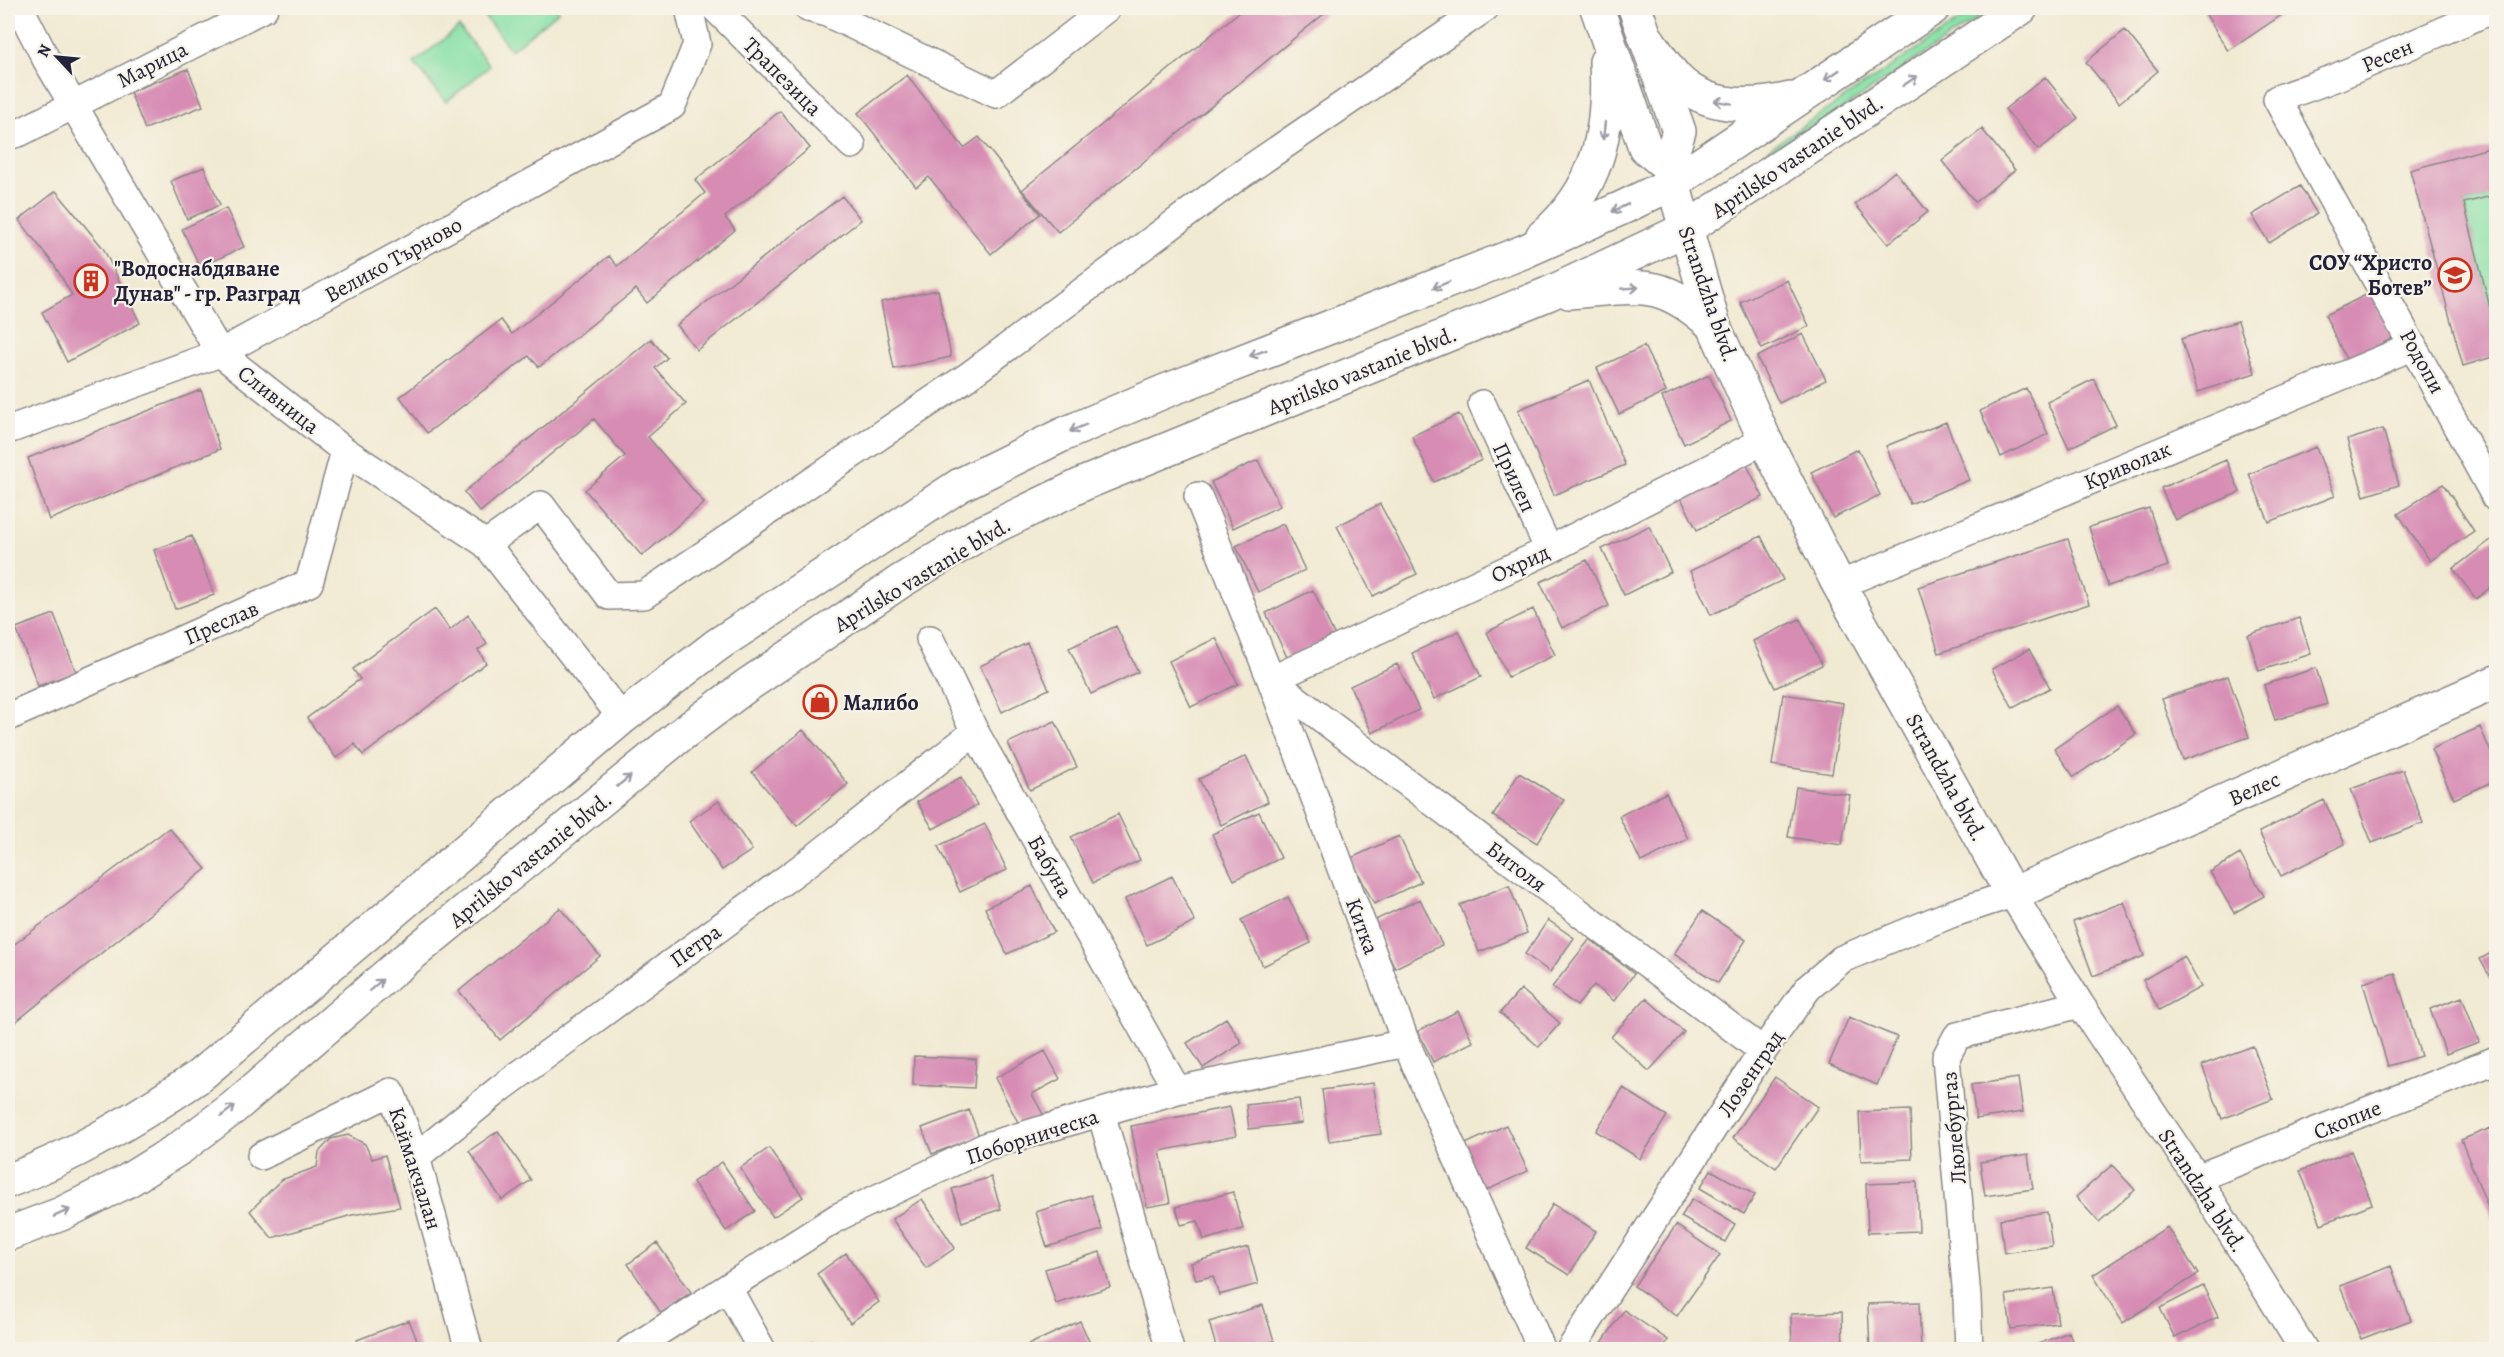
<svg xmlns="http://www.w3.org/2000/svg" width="2504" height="1357" viewBox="0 0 2504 1357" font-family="Alegreya,serif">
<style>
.green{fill:#87e0a5;stroke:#548170;stroke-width:1.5}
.building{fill:#d78cb4}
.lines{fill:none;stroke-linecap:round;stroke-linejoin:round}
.minor-casing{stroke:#8a8687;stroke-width:30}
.tertiary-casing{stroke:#8a8687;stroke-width:36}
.minor{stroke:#fff;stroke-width:27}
.tertiary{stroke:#fff;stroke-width:33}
.oneway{stroke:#9c9ca7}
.labels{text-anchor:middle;stroke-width:4.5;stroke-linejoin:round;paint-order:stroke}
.street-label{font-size:22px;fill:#22223b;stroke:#f7f3e8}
.poi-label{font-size:22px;font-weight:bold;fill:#22223b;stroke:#f7f3e8;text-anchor:start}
</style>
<rect width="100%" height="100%" fill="#f7f3e8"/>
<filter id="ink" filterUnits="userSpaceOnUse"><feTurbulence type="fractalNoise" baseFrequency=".0167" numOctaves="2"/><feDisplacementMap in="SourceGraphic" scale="12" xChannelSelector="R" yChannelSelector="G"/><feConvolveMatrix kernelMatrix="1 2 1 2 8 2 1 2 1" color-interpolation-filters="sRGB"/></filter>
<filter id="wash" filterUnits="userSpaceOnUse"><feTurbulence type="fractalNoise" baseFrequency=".008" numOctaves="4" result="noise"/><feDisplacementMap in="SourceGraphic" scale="24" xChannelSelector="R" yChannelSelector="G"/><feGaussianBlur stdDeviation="1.35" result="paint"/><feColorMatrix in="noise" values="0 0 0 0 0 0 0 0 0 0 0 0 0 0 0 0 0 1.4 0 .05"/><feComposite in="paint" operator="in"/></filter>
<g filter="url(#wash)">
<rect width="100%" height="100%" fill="#f1ead3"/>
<path class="green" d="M 485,8 L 556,8 L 559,11 L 511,50 L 480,11 Z
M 1978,8 L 1993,8 L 1769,158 L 1767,150 Z
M 459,27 L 490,66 L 446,102 L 414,63 Z
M 2496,195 L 2496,306 L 2490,308 L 2464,203 Z"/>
<g id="blocks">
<path class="building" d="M 1244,8 L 1331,8 L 1058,232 L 1022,190 Z
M 2202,8 L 2292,8 L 2228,51 Z
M 2125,30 L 2158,71 L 2119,103 L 2086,62 Z
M 188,69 L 203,106 L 145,129 L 130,92 Z
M 907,75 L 964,148 L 979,137 L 1040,214 L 991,254 L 929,177 L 916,187 L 858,113 Z
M 2045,77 L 2078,118 L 2039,150 L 2005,109 Z
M 780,111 L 810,148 L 725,217 L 735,230 L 647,303 L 636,289 L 539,367 L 529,356 L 427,433 L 400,397 L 501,320 L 512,334 L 609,256 L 617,266 L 705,193 L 695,180 Z
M 1982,129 L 2015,170 L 1975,202 L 1942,161 Z
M 2496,146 L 2496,195 L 2464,203 L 2490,308 L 2496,306 L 2496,356 L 2463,366 L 2410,170 Z
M 204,167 L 220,205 L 187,219 L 171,181 Z
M 1895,171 L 1928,212 L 1888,244 L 1855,204 Z
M 2300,186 L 2317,214 L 2269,243 L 2252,215 Z
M 56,191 L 103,248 L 140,323 L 67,362 L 42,312 L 72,295 L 55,266 L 19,220 Z
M 842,196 L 861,220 L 697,350 L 677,325 Z
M 226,208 L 244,247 L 200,267 L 182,229 Z
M 1787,280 L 1809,326 L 1762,349 L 1740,302 Z
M 938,290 L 951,357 L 894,369 L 881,302 Z
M 2372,292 L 2393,338 L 2347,361 L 2325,315 Z
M 2238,321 L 2255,373 L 2198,392 L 2181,339 Z
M 1803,334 L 1826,380 L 1779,403 L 1757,357 Z
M 651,339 L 667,358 L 655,368 L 686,404 L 648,437 L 704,503 L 642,556 L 585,490 L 625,456 L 594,419 L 480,512 L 464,492 Z
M 1644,346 L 1666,392 L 1619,414 L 1597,368 Z
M 1709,375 L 1731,421 L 1684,444 L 1662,397 Z
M 2094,379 L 2116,425 L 2069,448 L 2047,402 Z
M 1589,380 L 1625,465 L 1554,495 L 1518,410 Z
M 2026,388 L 2048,434 L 2001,457 L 1980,411 Z
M 201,390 L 220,449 L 49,520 L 28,458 Z
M 1459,414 L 1482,460 L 1434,482 L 1412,436 Z
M 1946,422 L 1969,480 L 1910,504 L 1886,446 Z
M 2383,429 L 2399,485 L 2364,496 L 2347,440 Z
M 2316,447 L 2335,496 L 2269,522 L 2249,474 Z
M 1858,449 L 1880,495 L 1833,518 L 1811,472 Z
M 1258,460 L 1280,506 L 1233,528 L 1211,482 Z
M 2226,460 L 2240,492 L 2175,520 L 2161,488 Z
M 1747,465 L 1763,497 L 1697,530 L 1681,498 Z
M 2443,484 L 2474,531 L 2430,561 L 2398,514 Z
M 1380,504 L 1417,574 L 1373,596 L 1337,526 Z
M 2149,508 L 2168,566 L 2108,586 L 2089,527 Z
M 1283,524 L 1305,570 L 1258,592 L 1236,546 Z
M 1649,526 L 1671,572 L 1624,595 L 1602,549 Z
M 192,536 L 214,595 L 175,609 L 154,550 Z
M 1761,536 L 1783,580 L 1711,615 L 1690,571 Z
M 2496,536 L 2496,583 L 2476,599 L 2453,569 Z
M 2068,539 L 2089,604 L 1939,653 L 1918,587 Z
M 1587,560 L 1609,606 L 1562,628 L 1540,582 Z
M 1313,590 L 1335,636 L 1288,659 L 1266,613 Z
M 435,609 L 450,630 L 468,615 L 487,644 L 478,650 L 486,663 L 363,755 L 355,744 L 336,758 L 307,718 L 360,679 L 353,669 Z
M 1533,609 L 1555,655 L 1508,677 L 1487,632 Z
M 54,614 L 76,672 L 38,686 L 16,628 Z
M 2299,618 L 2311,654 L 2259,671 L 2248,635 Z
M 1800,619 L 1822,665 L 1775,688 L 1753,641 Z
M 1116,626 L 1138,672 L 1091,694 L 1069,648 Z
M 1459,631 L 1481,677 L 1434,699 L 1412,653 Z
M 1216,638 L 1238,684 L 1191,707 L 1169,661 Z
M 1027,643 L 1049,689 L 1002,712 L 980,666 Z
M 2029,649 L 2050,688 L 2013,708 L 1992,669 Z
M 1397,664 L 1419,710 L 1372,733 L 1350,686 Z
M 2316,668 L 2327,704 L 2275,720 L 2264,685 Z
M 2228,676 L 2249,737 L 2183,760 L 2162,699 Z
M 1783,694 L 1843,703 L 1832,774 L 1772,765 Z
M 2117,706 L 2136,734 L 2074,777 L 2054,749 Z
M 1055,721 L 1077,767 L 1030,790 L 1008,743 Z
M 2480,727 L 2496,764 L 2496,780 L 2454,799 L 2431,749 Z
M 803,730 L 848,784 L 797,826 L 752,772 Z
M 1246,756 L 1268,802 L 1221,825 L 1199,779 Z
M 2403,770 L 2423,823 L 2372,843 L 2351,789 Z
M 1519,773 L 1564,800 L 1537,843 L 1493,816 Z
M 961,777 L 977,805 L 933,829 L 917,802 Z
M 1796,787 L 1850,795 L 1842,845 L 1788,837 Z
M 1666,793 L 1688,839 L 1641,862 L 1619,816 Z
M 2324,800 L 2345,844 L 2281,876 L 2259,832 Z
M 719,801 L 752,850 L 722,870 L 689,821 Z
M 1259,812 L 1281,858 L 1234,880 L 1212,834 Z
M 1118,814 L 1140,860 L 1093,883 L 1071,837 Z
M 985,824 L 1007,870 L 960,892 L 938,846 Z
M 169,828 L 206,869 L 8,1028 L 8,949 Z
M 1399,836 L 1421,882 L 1374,904 L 1351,858 Z
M 2240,854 L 2264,896 L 2234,913 L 2210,872 Z
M 1172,876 L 1195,922 L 1147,945 L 1125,899 Z
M 1509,885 L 1527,933 L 1479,952 L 1460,905 Z
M 1032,886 L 1054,932 L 1007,954 L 985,908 Z
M 1288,897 L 1311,943 L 1263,966 L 1241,920 Z
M 1420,899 L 1442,945 L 1395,968 L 1373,921 Z
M 2124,902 L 2144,956 L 2093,976 L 2073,922 Z
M 560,908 L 600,956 L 500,1040 L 459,991 Z
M 1702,911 L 1746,940 L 1718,983 L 1674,954 Z
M 1548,920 L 1574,938 L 1550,972 L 1525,954 Z
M 1590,939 L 1634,974 L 1614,1001 L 1594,985 L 1577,1006 L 1552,987 Z
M 2496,950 L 2496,988 L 2480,959 Z
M 2184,956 L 2201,987 L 2159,1010 L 2143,980 Z
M 2395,973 L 2421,1056 L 2388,1066 L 2363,983 Z
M 1521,989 L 1560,1023 L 1539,1047 L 1500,1013 Z
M 2462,997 L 2479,1042 L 2446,1054 L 2430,1009 Z
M 1646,998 L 1684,1032 L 1649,1071 L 1611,1037 Z
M 1458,1011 L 1473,1042 L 1433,1062 L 1418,1031 Z
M 1849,1017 L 1897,1037 L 1877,1085 L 1829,1064 Z
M 1226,1018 L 1242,1043 L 1203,1068 L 1187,1043 Z
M 2253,1046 L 2273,1099 L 2222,1119 L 2202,1065 Z
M 1045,1051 L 1060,1079 L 1032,1094 L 1045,1118 L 1022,1130 L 995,1078 Z
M 914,1056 L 976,1059 L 974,1088 L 913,1085 Z
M 1775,1077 L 1818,1107 L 1776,1168 L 1733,1138 Z
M 2018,1078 L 2023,1112 L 1976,1119 L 1971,1085 Z
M 1373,1083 L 1381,1134 L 1329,1141 L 1322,1090 Z
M 1623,1088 L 1667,1116 L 1640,1159 L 1596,1131 Z
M 1299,1099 L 1302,1123 L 1249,1129 L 1246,1105 Z
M 1230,1107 L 1236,1136 L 1160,1151 L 1170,1203 L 1147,1207 L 1131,1126 Z
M 969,1110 L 979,1136 L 932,1154 L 922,1128 Z
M 1910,1110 L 1912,1159 L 1861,1161 L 1859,1112 Z
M 1506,1125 L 1528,1171 L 1481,1193 L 1459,1147 Z
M 2491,1128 L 2496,1140 L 2496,1227 L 2461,1140 Z
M 498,1131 L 531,1180 L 502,1200 L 469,1151 Z
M 348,1135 L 365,1144 L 372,1159 L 385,1155 L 400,1207 L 352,1215 L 272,1238 L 250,1211 L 281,1180 L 317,1167 L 319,1152 L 331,1139 Z
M 769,1148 L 803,1197 L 773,1217 L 740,1168 Z
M 2351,1151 L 2372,1204 L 2321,1224 L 2300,1171 Z
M 2028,1155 L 2033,1189 L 1985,1196 L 1980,1162 Z
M 722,1162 L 755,1211 L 726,1231 L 693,1182 Z
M 2112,1165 L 2135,1190 L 2099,1222 L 2076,1197 Z
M 1711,1170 L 1755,1195 L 1744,1214 L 1700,1188 Z
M 991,1177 L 1001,1209 L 962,1222 L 952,1189 Z
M 1917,1182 L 1919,1231 L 1868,1233 L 1866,1184 Z
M 1233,1192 L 1243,1229 L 1204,1240 L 1198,1221 L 1181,1225 L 1176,1207 Z
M 1091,1195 L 1102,1230 L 1047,1247 L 1036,1212 Z
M 922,1199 L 955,1248 L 926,1268 L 892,1219 Z
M 1692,1199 L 1735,1224 L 1725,1242 L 1681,1217 Z
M 1553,1204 L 1596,1231 L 1569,1275 L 1526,1248 Z
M 2047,1212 L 2052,1246 L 2004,1253 L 2000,1219 Z
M 1676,1225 L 1720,1255 L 1677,1316 L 1634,1286 Z
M 2167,1227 L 2198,1274 L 2123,1323 L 2093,1275 Z
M 657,1243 L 691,1292 L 661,1313 L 628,1264 Z
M 1248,1247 L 1258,1284 L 1219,1295 L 1213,1276 L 1196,1280 L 1191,1263 Z
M 1100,1252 L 1110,1287 L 1056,1304 L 1045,1269 Z
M 846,1253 L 879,1302 L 850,1323 L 817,1274 Z
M 2391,1266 L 2411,1320 L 2361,1339 L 2340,1286 Z
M 2203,1286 L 2218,1317 L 2175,1338 L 2160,1308 Z
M 2053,1288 L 2058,1323 L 2011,1329 L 2006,1295 Z
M 1919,1302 L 1921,1350 L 1870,1350 L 1868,1304 Z
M 1263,1305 L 1274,1341 L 1245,1350 L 1217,1350 L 1209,1322 Z
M 1624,1310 L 1668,1340 L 1662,1350 L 1597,1350 Z
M 1842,1312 L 1843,1350 L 1792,1350 L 1791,1314 Z
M 409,1320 L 421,1350 L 361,1350 L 357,1340 Z
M 1080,1321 L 1093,1350 L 1017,1350 Z
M 2069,1332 L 2075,1350 L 2025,1350 L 2025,1349 Z
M 813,1342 L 818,1350 L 801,1350 Z
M 2437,1343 L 2440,1350 L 2420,1350 L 2420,1349 Z"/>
</g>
</g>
<g filter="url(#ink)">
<use href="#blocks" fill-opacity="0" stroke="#8a8687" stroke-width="1.5"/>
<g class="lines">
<defs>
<path id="minor" d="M 20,8 L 46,59 L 220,353 L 345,451 L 486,544 L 622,718
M 715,8 L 852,145
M 808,8 L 827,13 L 996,94 L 1107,8
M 2496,8 L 2337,77 L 2277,99 L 2496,498
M 8,136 L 21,132 L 264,8
M 1482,404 L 1549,550
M 8,430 L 220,353 L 672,106 L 697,44 L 689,8
M 1198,496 L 1271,680 L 1406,1043 L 1542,1350
M 486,544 L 541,505 L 609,596 L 644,595 L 967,377 L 1233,180 L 1485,8
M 1839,585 L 2414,346
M 930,639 L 975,732 L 1177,1090
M 8,717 L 309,583 L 345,451
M 1763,1051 L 1271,680 L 1549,550 L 1765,440
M 1101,1113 L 1170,1350
M 261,1156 L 391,1092 L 416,1157 L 469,1350
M 416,1157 L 501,1088 L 809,862 L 975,732
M 2197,1178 L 2496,1060
M 728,1288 L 762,1350
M 630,1350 L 838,1217 L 987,1146 L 1177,1090 L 1406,1043
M 1570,1350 L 1763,1051 L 1808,988 L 1842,959 L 1951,914 L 2012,894 L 2080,1004 L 2197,1178 L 2304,1350
M 1969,1350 L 1967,1298 L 1946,1057 L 1957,1036 L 2080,1004"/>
<path id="tertiary" d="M 1597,8 L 1645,147 L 1668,166 L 1714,326 L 1765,440 L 1839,585 L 2012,894 L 2496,682
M 1635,8 L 1679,131 L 1668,166
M 1648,40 C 1657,53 1666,67 1676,78 C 1705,109 1752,108 1790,99
M 1542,237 C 1598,190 1610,132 1606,62
M 1569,292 C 1640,287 1658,276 1714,326
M 8,1181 C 76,1155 137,1118 198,1077 L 622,718 L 717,645 L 960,485 L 1062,435 L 1163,392 L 1523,252 L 1624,207 L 1673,183 L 1933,8
M 8,1234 L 61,1214 L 127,1181 L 180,1148 L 233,1108 L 394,969 L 678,737 L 746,686 L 901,581 L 979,534 L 1085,483 L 1550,293 L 1686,229 L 2021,8"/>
</defs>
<use href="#minor" class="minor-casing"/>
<use href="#tertiary" class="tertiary-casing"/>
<use href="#minor" class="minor"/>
<use href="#tertiary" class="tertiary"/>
</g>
<defs><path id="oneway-shaft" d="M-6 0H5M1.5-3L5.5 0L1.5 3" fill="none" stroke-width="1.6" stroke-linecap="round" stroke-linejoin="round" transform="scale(1.5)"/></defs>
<g class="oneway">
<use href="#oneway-shaft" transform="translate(1832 75) rotate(146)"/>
<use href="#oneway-shaft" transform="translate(1910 81) rotate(-34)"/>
<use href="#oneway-shaft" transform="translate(1723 102) rotate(-170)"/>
<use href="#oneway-shaft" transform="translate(1604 131) rotate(96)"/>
<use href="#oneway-shaft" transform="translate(1620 208) rotate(155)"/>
<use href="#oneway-shaft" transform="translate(1441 285) rotate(158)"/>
<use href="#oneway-shaft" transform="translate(1630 288) rotate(-4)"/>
<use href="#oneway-shaft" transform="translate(1258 353) rotate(160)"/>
<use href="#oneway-shaft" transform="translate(1078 428) rotate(157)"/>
<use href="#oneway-shaft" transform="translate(624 781) rotate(-39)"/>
<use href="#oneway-shaft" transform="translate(376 985) rotate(-41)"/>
<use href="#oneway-shaft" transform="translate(228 1111) rotate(-38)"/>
<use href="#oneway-shaft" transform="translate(62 1213) rotate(-24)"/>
</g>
</g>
<defs>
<symbol id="school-ring" viewBox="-11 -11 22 22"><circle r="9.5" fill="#f7f3e8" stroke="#c8321e" stroke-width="1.5"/><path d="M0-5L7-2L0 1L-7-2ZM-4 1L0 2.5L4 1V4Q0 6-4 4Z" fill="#c8321e"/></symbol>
<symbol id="building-ring" viewBox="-11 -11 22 22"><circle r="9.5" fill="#f7f3e8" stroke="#c8321e" stroke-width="1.5"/><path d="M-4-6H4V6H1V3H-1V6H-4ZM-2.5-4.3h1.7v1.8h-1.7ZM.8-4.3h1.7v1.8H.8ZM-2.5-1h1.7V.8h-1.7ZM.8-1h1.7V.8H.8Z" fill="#c8321e"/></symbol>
<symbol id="shop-ring" viewBox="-11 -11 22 22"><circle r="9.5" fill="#f7f3e8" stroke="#c8321e" stroke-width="1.5"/><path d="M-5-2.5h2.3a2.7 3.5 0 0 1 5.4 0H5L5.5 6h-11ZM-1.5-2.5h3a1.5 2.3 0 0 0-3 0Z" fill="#c8321e"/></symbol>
</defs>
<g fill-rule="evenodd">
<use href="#school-ring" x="2436" y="256" width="38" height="38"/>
<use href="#building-ring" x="72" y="262" width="38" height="38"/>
<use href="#shop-ring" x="801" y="683" width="38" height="38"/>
</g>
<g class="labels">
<g class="street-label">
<text transform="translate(2387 55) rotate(-23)" y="8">Ресен</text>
<text transform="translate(152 64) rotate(-27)" y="8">Марица</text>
<text transform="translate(783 76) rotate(45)" y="8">Трапезица</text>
<text transform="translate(1797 156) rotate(-34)" y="8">Aprilsko vastanie blvd.</text>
<text transform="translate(393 259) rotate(-29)" y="8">Велико Търново</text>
<text transform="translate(1709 294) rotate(71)" y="8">Strandzha blvd.</text>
<text transform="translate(2423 361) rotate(61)" y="8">Родопи</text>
<text transform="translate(1362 370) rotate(-22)" y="8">Aprilsko vastanie blvd.</text>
<text transform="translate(279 399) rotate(38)" y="8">Сливница</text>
<text transform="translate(2127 465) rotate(-23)" y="8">Криволак</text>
<text transform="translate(1515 477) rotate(65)" y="8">Прилеп</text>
<text transform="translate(1520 563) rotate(-25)" y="8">Охрид</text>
<text transform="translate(922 574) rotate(-31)" y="8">Aprilsko vastanie blvd.</text>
<text transform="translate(221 622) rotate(-24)" y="8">Преслав</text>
<text transform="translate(1947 777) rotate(61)" y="8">Strandzha blvd.</text>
<text transform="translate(2254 788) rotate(-24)" y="8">Велес</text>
<text transform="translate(530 859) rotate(-39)" y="8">Aprilsko vastanie blvd.</text>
<text transform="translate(1051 866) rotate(60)" y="8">Бабуна</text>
<text transform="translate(1517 866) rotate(37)" y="8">Битоля</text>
<text transform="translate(1363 926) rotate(70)" y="8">Китка</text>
<text transform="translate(695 945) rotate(-36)" y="8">Петра</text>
<text transform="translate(1750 1073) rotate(-56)" y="8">Лозенград</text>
<text transform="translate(2347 1119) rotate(-22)" y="8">Скопие</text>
<text transform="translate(1953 1128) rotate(-95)" y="8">Люлебургаз</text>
<text transform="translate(1032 1136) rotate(-18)" y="8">Поборническа</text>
<text transform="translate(416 1168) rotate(72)" y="8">Каймакчалан</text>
<text transform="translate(2203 1190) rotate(57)" y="8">Strandzha blvd.</text>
</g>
<g class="poi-label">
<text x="2432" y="270" text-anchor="end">СОУ “Христо<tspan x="2432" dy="25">Ботев”</tspan></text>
<text x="114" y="276">"Водоснабдяване<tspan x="114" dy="25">Дунав" - гр. Разград</tspan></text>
<text x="843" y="710">Малибо</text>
</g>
</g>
<rect width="2504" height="1357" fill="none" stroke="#f7f3e8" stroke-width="30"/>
<g transform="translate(57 57) rotate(296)" stroke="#f7f3e8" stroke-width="4.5" paint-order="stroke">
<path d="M0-4.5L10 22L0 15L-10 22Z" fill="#22223b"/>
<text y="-9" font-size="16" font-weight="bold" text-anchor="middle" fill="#22223b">N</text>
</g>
</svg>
